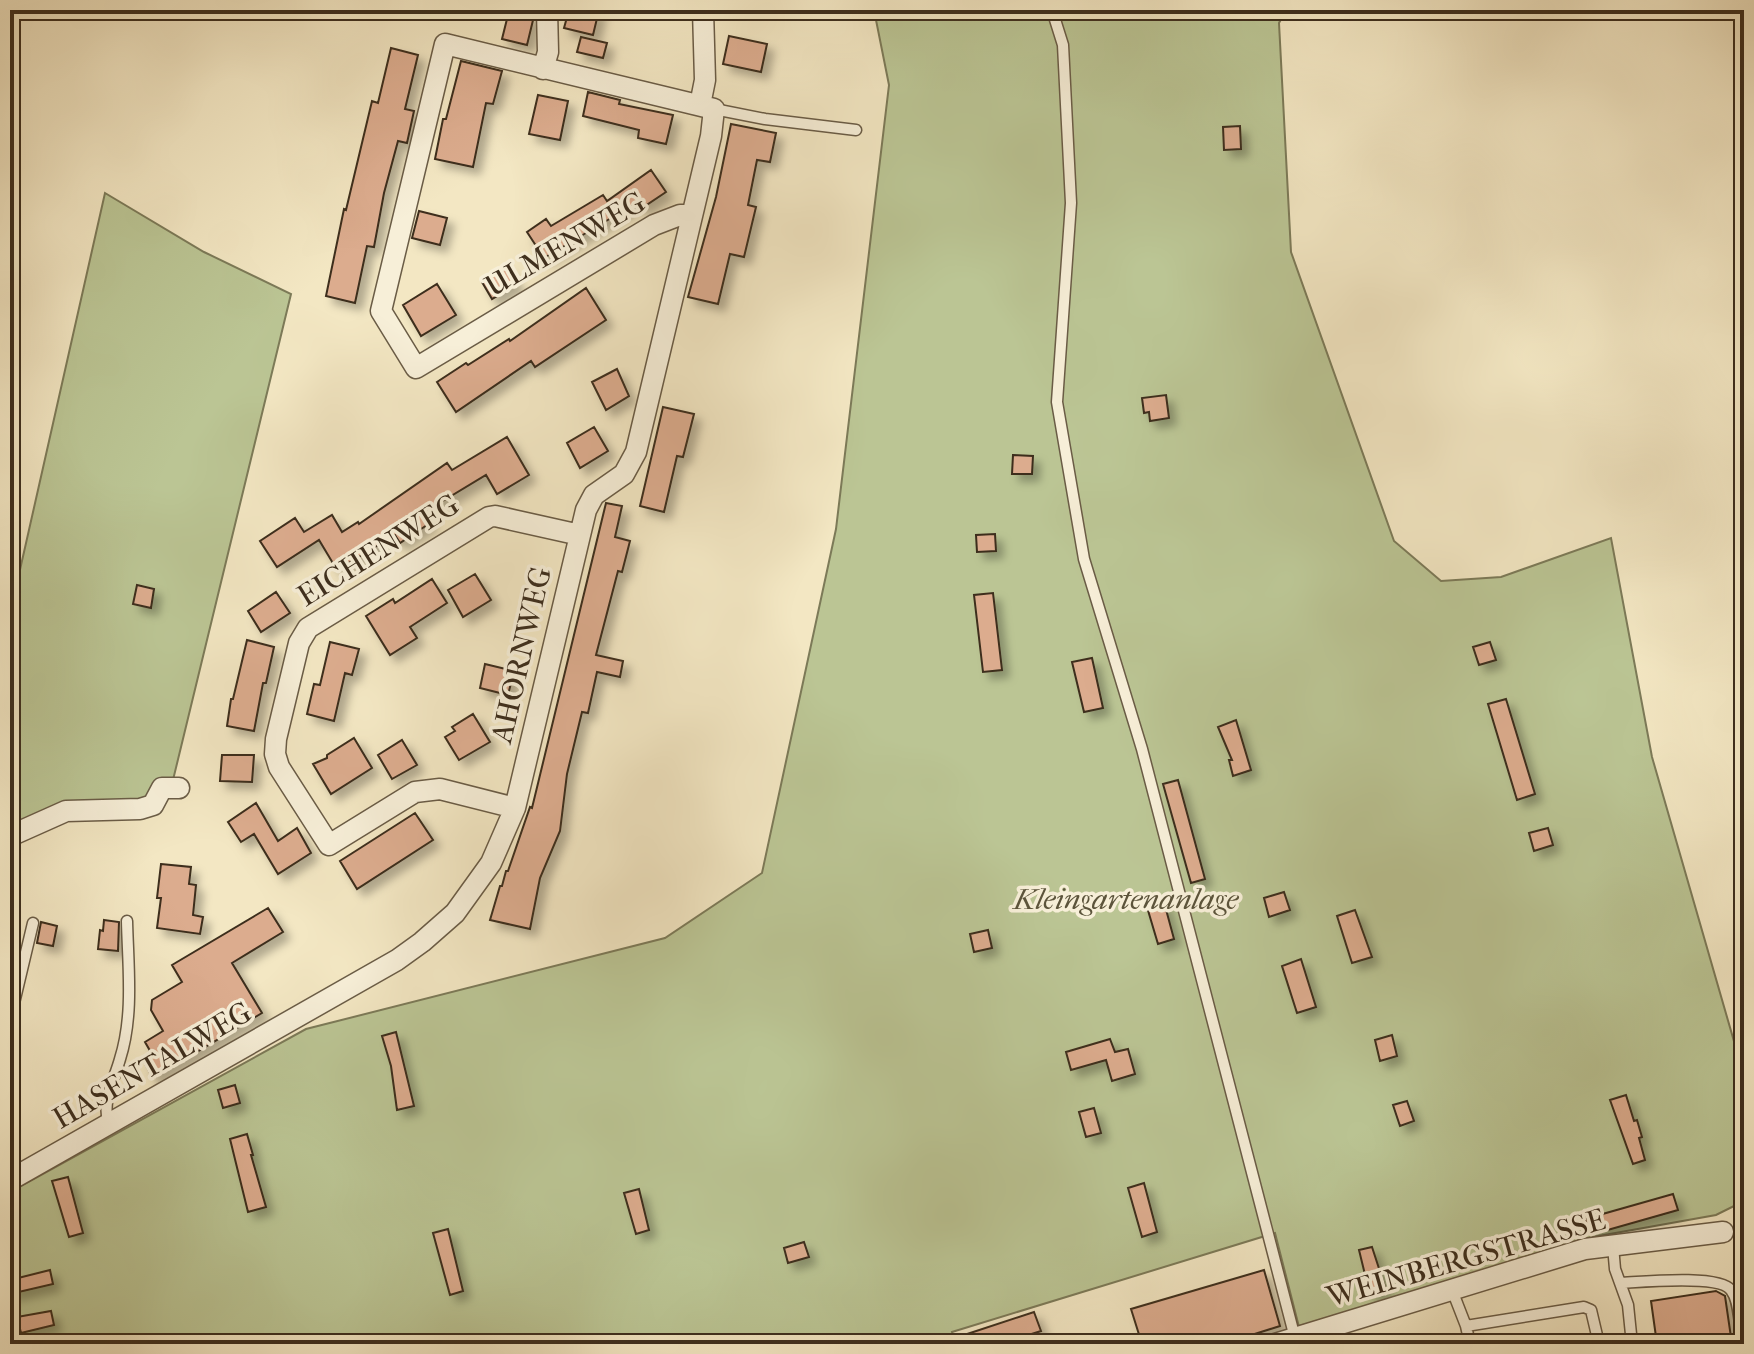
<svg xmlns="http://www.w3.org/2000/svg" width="1754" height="1354" viewBox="0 0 1754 1354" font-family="'IM FELL French Canon',serif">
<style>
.green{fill:#bbc594;stroke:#7c7a58;stroke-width:2}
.building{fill:#dcac8e;stroke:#3d2e1d;stroke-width:2;filter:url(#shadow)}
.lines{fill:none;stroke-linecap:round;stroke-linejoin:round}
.service-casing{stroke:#6a5c46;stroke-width:13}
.minor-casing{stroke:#6a5c46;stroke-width:23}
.service{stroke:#f7efd8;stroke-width:10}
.minor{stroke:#f7efd8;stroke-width:20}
.labels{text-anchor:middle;stroke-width:7;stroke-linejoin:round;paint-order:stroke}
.street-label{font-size:30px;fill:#3d2e1d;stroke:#f7efd8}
.park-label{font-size:30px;font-style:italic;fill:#5c543b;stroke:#f7efd8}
</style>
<defs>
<filter id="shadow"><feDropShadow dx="7" dy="7" stdDeviation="4" flood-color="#0004"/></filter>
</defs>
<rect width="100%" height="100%" fill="#f3e7c3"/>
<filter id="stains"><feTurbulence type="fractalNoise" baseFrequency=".0025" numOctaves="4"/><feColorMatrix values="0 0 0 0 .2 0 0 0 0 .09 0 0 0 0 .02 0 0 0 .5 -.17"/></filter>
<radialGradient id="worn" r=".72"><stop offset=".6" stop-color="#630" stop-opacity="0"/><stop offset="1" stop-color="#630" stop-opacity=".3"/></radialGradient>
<path class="green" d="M 874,10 L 1286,10 L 1279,23 L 1291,252 L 1394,541 L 1441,581 L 1501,577 L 1611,538 L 1652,757 L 1744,1076 L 1744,1212 L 1736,1205 L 1716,1215 L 1593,1237 L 1299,1327 L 1275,1233 L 952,1332 L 955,1344 L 10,1344 L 10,1192 L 306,1029 L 665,938 L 762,873 L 836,529 L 889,85 Z
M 105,193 L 204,252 L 291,294 L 173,780 L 146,802 L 10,826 L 10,614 Z"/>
<path class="building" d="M 569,10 L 599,10 L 593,35 L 564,28 Z
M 509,11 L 534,16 L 527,45 L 502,39 Z
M 729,36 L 767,44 L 761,72 L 723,64 Z
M 581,37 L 607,43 L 603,58 L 577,52 Z
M 391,48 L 418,55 L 405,109 L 414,111 L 407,143 L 398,141 L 384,193 L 374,247 L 367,246 L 355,303 L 326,296 L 344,209 L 346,210 L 372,101 L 378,103 Z
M 461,61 L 502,71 L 493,104 L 486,103 L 473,167 L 435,159 L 443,119 L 446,119 Z
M 588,92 L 620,100 L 619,104 L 673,115 L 666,144 L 638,138 L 639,130 L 583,116 Z
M 538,95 L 568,101 L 560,140 L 529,134 Z
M 731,124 L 776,133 L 770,162 L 757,160 L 748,205 L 756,207 L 744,257 L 730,254 L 718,304 L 688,297 L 716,197 Z
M 1240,126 L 1241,149 L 1224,150 L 1223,127 Z
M 651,170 L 666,192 L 642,208 L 638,202 L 544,258 L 527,232 L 546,219 L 551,226 L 603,195 L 607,201 Z
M 419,211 L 447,218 L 440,245 L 412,238 Z
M 506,267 L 517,284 L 492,299 L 482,282 Z
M 437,284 L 456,315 L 421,336 L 403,305 Z
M 586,288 L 606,320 L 535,367 L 531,361 L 456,412 L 437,382 L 466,363 L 468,365 L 509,339 L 510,341 Z
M 617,369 L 629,396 L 606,410 L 592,382 Z
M 1166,395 L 1169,418 L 1150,421 L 1149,412 L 1144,413 L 1142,398 Z
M 663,407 L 694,414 L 683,457 L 677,456 L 664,512 L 640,506 Z
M 594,427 L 608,451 L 580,468 L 567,443 Z
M 507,437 L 529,475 L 497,494 L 486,475 L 423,513 L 430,523 L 400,543 L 395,535 L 337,570 L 319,540 L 277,567 L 260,541 L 295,518 L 304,532 L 332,515 L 342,532 L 358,522 L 359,524 L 447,463 L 452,470 Z
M 1013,455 L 1033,456 L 1032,474 L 1012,474 Z
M 606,503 L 622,506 L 615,537 L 630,541 L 622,572 L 618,571 L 596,655 L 623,661 L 620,677 L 597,672 L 588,713 L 582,712 L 567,774 L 560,831 L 540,878 L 530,929 L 490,920 L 500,886 L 502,886 L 506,871 L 508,871 L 530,807 L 532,808 Z
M 995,534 L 996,551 L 977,552 L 976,535 Z
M 475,574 L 491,600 L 463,617 L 448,590 Z
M 432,579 L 447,603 L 410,627 L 417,638 L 390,655 L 366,616 L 393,599 L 395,603 Z
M 137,585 L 154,589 L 151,608 L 133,604 Z
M 276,592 L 290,613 L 261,632 L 248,611 Z
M 993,593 L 1002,670 L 983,672 L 974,595 Z
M 247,640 L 274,647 L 266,683 L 263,683 L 254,731 L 227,726 L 231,699 L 233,699 Z
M 330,642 L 359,649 L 352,675 L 345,673 L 334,721 L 307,714 L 314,684 L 320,685 Z
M 1490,642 L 1496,660 L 1479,665 L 1473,647 Z
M 1092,658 L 1103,708 L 1084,712 L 1072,662 Z
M 485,664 L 514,671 L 508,695 L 480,688 Z
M 1506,699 L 1535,794 L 1517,800 L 1488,704 Z
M 473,714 L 490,742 L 459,760 L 445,737 L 455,731 L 452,727 Z
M 1236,720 L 1251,770 L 1233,776 L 1229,760 L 1232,760 L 1218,727 Z
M 354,738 L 372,768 L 331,794 L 313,764 L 327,758 L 327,755 Z
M 402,740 L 417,765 L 392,779 L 378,755 Z
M 222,755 L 254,755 L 252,782 L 220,781 Z
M 1178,780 L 1205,879 L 1191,883 L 1163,784 Z
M 256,803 L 278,841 L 297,828 L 311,853 L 278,874 L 254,834 L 241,842 L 228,822 Z
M 415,813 L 433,840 L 357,889 L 340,861 Z
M 1548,828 L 1553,845 L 1534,851 L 1529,833 Z
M 161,864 L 191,867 L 189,884 L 196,885 L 193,915 L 203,917 L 200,934 L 157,928 L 161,898 L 157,898 Z
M 1284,892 L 1290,910 L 1269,917 L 1264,898 Z
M 1164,902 L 1174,939 L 1158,944 L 1147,907 Z
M 268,908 L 283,932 L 232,963 L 262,1013 L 153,1078 L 144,1062 L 153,1056 L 145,1042 L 163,1031 L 151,1010 L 152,1000 L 182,982 L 172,965 Z
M 1355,910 L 1372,957 L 1352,963 L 1337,916 Z
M 104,920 L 119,922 L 118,951 L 98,949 L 100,930 L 103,931 Z
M 41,922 L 57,926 L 53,946 L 37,943 Z
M 988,930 L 992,948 L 974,952 L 970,934 Z
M 1301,959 L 1316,1007 L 1297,1013 L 1282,966 Z
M 396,1032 L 414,1106 L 397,1110 L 391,1066 L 382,1036 Z
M 1392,1035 L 1397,1056 L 1380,1061 L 1375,1040 Z
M 1110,1039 L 1115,1052 L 1128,1049 L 1135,1074 L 1112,1081 L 1106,1060 L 1071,1070 L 1066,1052 Z
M 235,1085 L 240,1103 L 223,1108 L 218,1090 Z
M 1626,1095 L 1634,1121 L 1637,1120 L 1642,1137 L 1639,1138 L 1645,1160 L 1633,1164 L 1610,1100 Z
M 1407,1101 L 1414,1121 L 1400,1126 L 1393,1105 Z
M 1094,1108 L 1101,1133 L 1086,1137 L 1079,1112 Z
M 247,1134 L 253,1155 L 251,1155 L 266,1207 L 248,1212 L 230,1139 Z
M 68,1177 L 83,1233 L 69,1237 L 52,1181 Z
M 1144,1183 L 1157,1232 L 1142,1237 L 1128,1188 Z
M 639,1189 L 649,1230 L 636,1234 L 624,1193 Z
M 1673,1194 L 1678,1210 L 1590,1235 L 1585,1219 Z
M 448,1229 L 463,1291 L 450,1295 L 433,1233 Z
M 804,1242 L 809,1257 L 788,1263 L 784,1248 Z
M 1372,1247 L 1386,1290 L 1370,1295 L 1359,1250 Z
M 50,1270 L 53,1284 L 10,1294 L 10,1280 Z
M 1264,1270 L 1280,1326 L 1223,1344 L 1142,1344 L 1131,1309 Z
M 1716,1291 L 1725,1296 L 1732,1344 L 1657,1344 L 1651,1301 Z
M 51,1311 L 54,1325 L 21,1333 L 17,1317 Z
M 1034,1312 L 1041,1331 L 1000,1344 L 947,1344 L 946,1341 Z"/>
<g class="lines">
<defs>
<path id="service" d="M 1052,10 L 1063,45 L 1071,203 L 1057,402 L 1084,559 L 1142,749 L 1295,1338
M 714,109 L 765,119 L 856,130
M 10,1020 L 33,923
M 109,1125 C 101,1102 114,1081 120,1059 C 134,1015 128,966 127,921
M 1613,1246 L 1615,1269 L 1628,1305 L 1632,1344
M 1620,1283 C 1641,1282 1719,1274 1731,1290 C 1741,1303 1737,1324 1744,1338
M 1452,1290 L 1466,1326 L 1470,1344
M 1466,1326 L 1584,1307 L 1591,1310 L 1599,1344
M 1324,1329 L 1329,1344"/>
<path id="minor" d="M 543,69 L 548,52 L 547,10
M 700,105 L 705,80 L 703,10
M 515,808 L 440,789 L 415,792 L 329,845 L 279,767 L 275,754 L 276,739 L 299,643 L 308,628 L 489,517 L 495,516 L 580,535
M 10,836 L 66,811 L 140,809 L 153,805 L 162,788 L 179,788
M 10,1180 L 397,960 L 422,942 L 455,913 L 491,863 L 515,808 L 586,510 L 594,495 L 624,474 L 636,452 L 711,136 L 714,109 L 445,44 L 381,311 L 416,368 L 654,225 L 680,215 L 692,215
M 1275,1344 L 1585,1249 L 1723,1232"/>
</defs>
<use href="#service" class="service-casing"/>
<use href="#minor" class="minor-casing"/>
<use href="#service" class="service"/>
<use href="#minor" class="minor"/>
</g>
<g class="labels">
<g class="street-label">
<text transform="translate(565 244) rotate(-30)" y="10">ULMENWEG</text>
<text transform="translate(378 550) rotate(-32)" y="10">EICHENWEG</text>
<text transform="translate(521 655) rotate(-77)" y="10">AHORNWEG</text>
<text transform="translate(152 1065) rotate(-30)" y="10">HASENTALWEG</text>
<text transform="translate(1466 1258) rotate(-16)" y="10">WEINBERGSTRASSE</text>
</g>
<g class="park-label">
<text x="1126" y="909">Kleingartenanlage</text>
</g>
</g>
<rect width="1754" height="1354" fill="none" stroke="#f3e7c3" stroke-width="40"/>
<rect x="12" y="12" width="1730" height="1330" fill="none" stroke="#3d2e1d" stroke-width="4"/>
<rect x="20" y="20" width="1714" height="1314" fill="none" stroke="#3d2e1d" stroke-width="2"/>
<rect width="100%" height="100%" filter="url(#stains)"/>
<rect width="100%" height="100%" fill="url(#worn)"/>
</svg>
